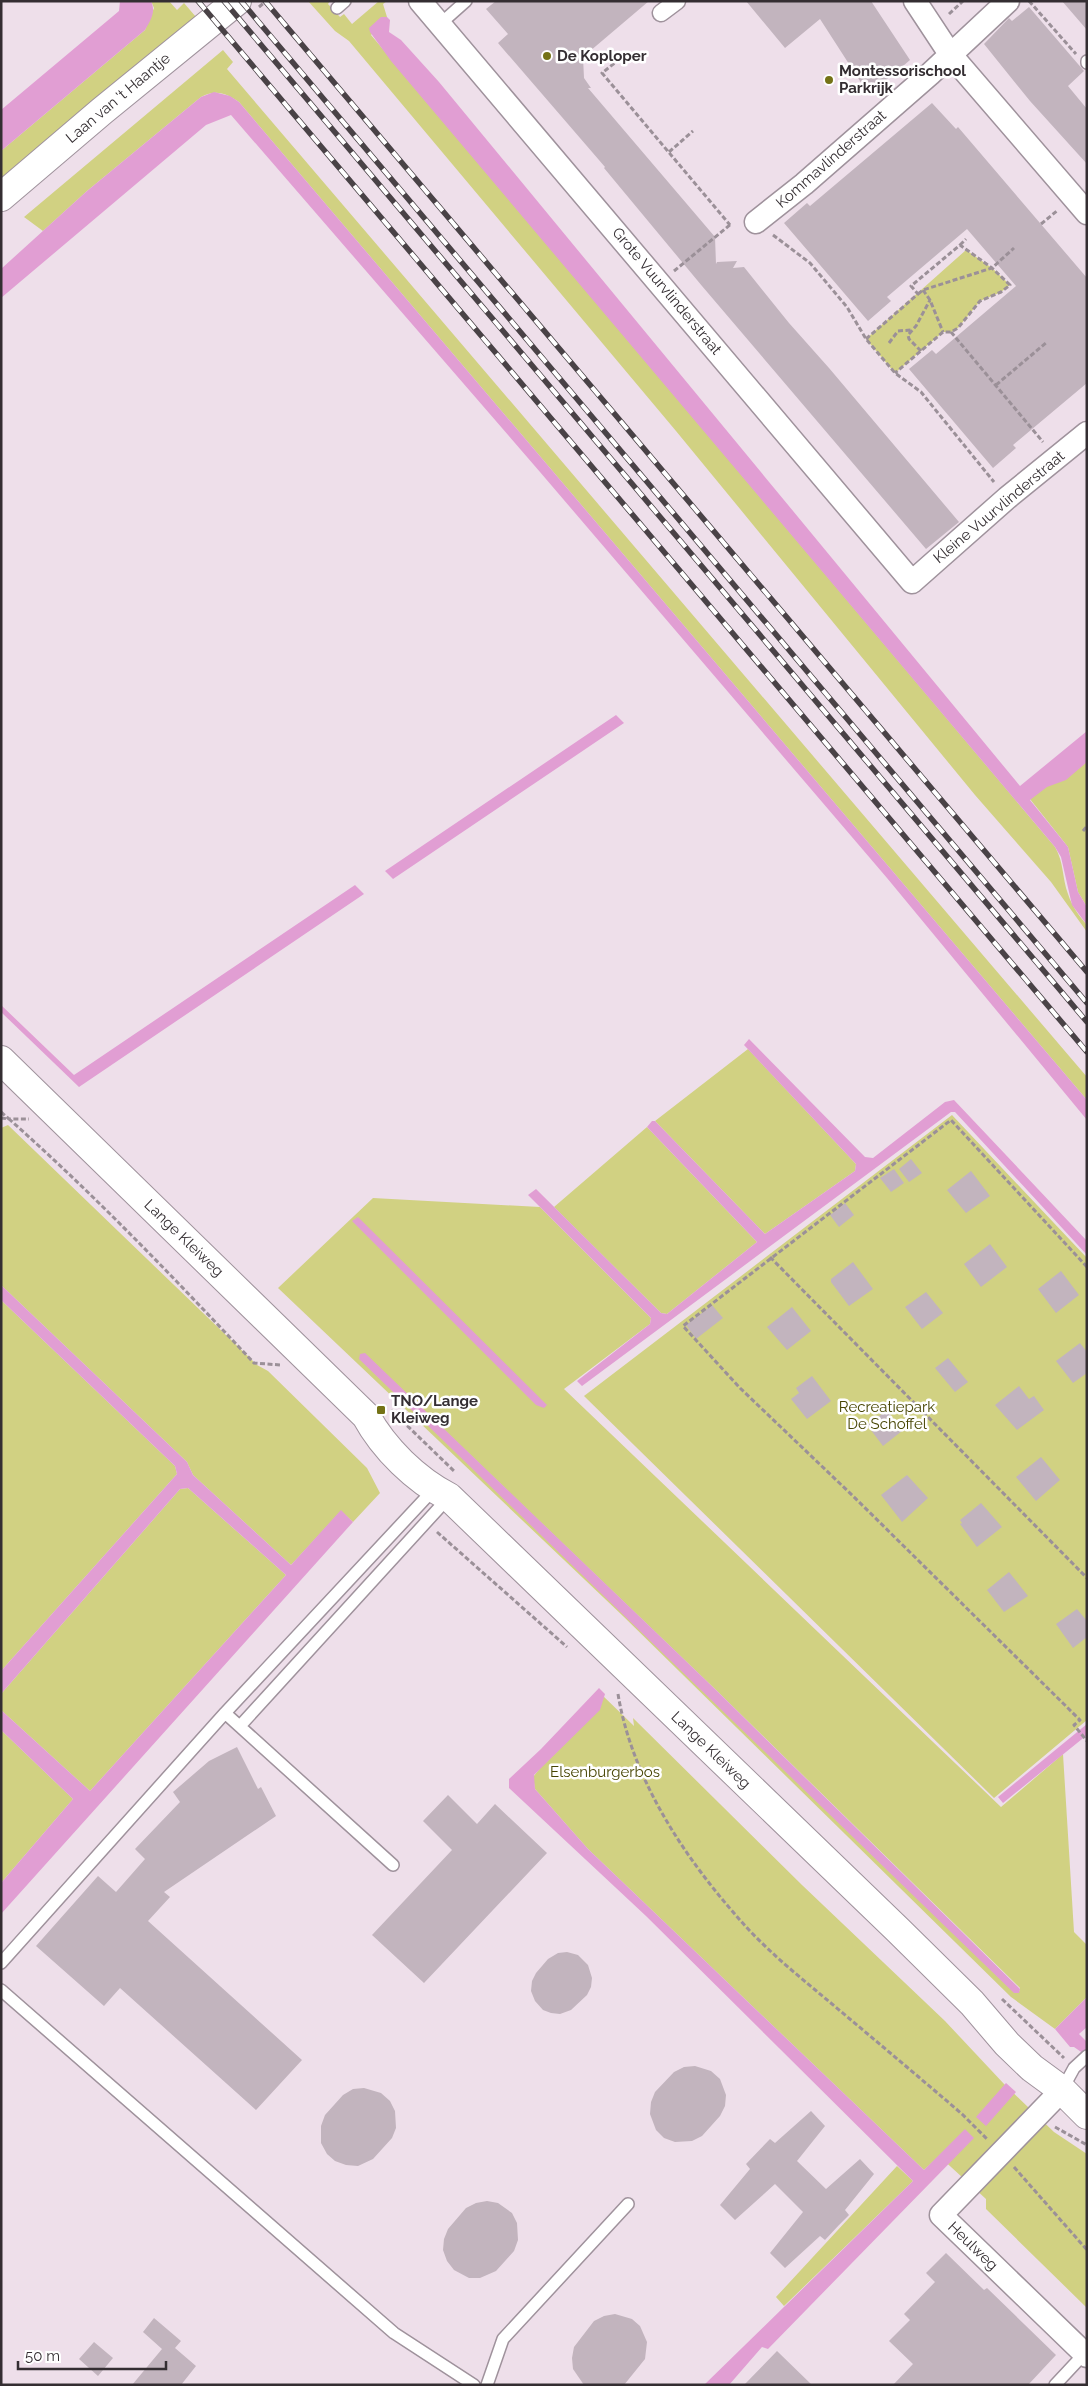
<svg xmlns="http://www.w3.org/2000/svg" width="1088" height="2386" viewBox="0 0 1088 2386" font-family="Raleway,sans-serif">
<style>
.green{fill:#d1d182;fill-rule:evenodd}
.water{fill:#e19ed3}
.building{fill:#c2b4be}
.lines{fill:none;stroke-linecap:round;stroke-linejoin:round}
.service-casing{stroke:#9f929c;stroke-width:14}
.pedestrian-casing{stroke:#9f929c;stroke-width:19}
.minor-casing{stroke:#9f929c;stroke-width:25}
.tertiary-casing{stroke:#9f929c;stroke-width:30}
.path{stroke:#9b9098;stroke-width:3;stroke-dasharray:5 2.5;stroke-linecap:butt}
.service{stroke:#fff;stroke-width:11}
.pedestrian{stroke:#fff;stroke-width:16}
.minor{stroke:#fff;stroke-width:22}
.tertiary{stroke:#fff;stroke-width:28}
.rail-casing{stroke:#494246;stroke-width:5.5}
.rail{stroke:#fff;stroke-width:4;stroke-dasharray:11;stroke-linecap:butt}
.poi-dot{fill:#747216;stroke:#fff;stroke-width:2}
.labels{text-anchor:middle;stroke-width:5;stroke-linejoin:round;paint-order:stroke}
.poi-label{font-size:15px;font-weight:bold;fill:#342e32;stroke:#fff;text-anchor:start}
.street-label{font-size:15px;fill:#342e32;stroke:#fff}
.park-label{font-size:15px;fill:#474503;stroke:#fff}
</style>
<rect width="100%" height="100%" fill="#eedfea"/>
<path class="green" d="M 151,1 L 169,1 L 177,10 L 184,3 L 196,17 L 1,183 L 1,151 L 145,30 L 154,8 Z
M 308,1 L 330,1 L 328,4 L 340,17 L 344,14 L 352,24 L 379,1 L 387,1 L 383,4 L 387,17 L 371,35 L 1055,847 C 1064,862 1062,878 1068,894 C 1072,906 1079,916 1087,925 L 1087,932 L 1051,882 L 975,795 L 676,431 L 349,41 L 335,31 Z
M 223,50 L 233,62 L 227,69 L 1087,1077 L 1087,1100 L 239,102 C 226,93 216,89 201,97 L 87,191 L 43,231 L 24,217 Z
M 966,250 L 992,268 L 1010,285 L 1001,292 L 980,301 L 958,328 L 951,332 L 943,332 L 895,373 L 866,339 Z
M 1087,743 L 1087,907 L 1078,892 L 1068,847 L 1026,794 Z
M 748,1049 L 856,1164 L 855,1171 L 765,1234 L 655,1121 Z
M 952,1115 L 1087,1258 L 1087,1720 L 994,1798 L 584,1396 Z
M 8,1125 L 257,1365 L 268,1371 L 367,1468 L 380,1493 L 353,1522 L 341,1511 L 291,1565 L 193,1475 L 187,1462 L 1,1285 L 1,1128 Z
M 647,1127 L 757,1242 L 667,1314 L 661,1313 L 554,1207 Z
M 373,1198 L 540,1207 L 651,1318 L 650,1324 L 564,1389 L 1001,1807 L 1063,1754 L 1074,1932 L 1087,1945 L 1087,1997 L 1055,2029 L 1011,1997 L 624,1617 L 278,1288 ZM 360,1354 L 365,1354 L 716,1690 L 1020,1988 L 1019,1992 Z
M 1,1300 L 175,1466 L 177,1474 L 1,1671 Z
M 188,1488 L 286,1575 L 90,1791 L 1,1710 L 1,1694 L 180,1489 Z
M 600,1693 L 634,1726 L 633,1718 L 802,1885 L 945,2021 L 1005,2085 L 1054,2132 L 1087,2154 L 1087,2308 L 986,2209 L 986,2199 L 939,2156 L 924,2170 L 588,1849 L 535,1789 L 533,1777 Z
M 1,1730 L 73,1799 L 1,1883 Z
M 897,2166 L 913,2181 L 784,2306 L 776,2297 Z"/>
<path class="water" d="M 120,1 L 151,1 C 156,12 151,20 145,30 L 1,151 L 1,110 L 119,11 Z
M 381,17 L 387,17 L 390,20 L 389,32 L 401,40 L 439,82 L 1020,786 L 1087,731 L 1087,762 L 1066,780 L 1047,787 L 1030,800 L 1068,847 L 1078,892 L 1087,907 L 1087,925 L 1072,905 L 1061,857 L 1055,847 L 391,61 L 370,32 L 369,28 Z
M 214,92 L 230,96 L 239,102 L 1087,1100 L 1087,1120 L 887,878 L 540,472 L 231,115 L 206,125 L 1,298 L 1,269 L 87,191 L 201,97 Z
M 616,715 L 624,723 L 393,879 L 385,871 Z
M 355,885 L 364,894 L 79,1087 L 1,1012 L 1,1005 L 74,1075 Z
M 749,1039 L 865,1157 L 873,1158 L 945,1102 L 954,1100 L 1087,1241 L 1087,1255 L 955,1112 L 951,1112 L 582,1386 L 577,1381 L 650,1324 L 651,1318 L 528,1195 L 536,1189 L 661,1313 L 667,1314 L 757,1242 L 647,1127 L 652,1121 L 655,1121 L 765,1234 L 855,1171 L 856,1164 L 744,1045 Z
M 358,1217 L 547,1405 L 544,1408 L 536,1405 L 352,1221 Z
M 1,1285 L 187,1462 L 193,1475 L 291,1565 L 341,1510 L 353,1522 L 1,1914 L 1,1883 L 73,1799 L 1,1730 L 1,1710 L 90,1791 L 286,1575 L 188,1488 L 180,1489 L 1,1694 L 1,1671 L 177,1474 L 175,1466 L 1,1300 Z
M 365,1353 L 716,1690 L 1020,1989 L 1019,1993 L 1014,1993 L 359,1359 L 360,1354 Z
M 599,1688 L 605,1694 L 600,1710 L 534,1775 L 535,1789 L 588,1849 L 924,2170 L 965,2129 L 974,2138 L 768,2349 L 762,2347 L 729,2385 L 704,2385 L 913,2181 L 646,1916 L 509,1788 L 509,1779 L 541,1749 Z
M 1087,1724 L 1087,1735 L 1003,1803 L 998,1797 Z
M 1087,1997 L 1087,2027 L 1079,2034 L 1087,2042 L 1087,2056 L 1074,2047 L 1070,2047 L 1055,2029 Z
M 1006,2083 L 1016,2092 L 986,2126 L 976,2117 Z"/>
<path class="building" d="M 496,1 L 649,1 L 583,57 L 584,78 L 591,88 L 588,88 L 715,237 L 716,264 L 717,262 L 737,261 L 733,268 L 744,267 L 789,323 L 829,368 L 959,522 L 926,549 L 702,286 L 604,168 L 605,167 L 498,43 L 508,34 L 486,9 Z
M 746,1 L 871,1 L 910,60 L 869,95 L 820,19 L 785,48 Z
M 1062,1 L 1087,1 L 1087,30 Z
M 1029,7 L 1084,71 L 1068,86 L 1087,109 L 1087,164 L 1030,101 L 984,44 L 1009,18 L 1012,21 Z
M 932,103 L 956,129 L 958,127 L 1087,278 L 1087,383 L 1013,445 L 1016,448 L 993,468 L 909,369 L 932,350 L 936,354 L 1016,286 L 967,229 L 887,297 L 891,301 L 868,321 L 784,223 L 807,203 L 810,206 Z
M 911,1159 L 922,1173 L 909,1182 L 899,1169 Z
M 894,1169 L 904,1183 L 891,1192 L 880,1178 Z
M 971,1171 L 990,1196 L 966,1213 L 947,1190 Z
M 845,1203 L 854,1215 L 839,1227 L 830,1215 Z
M 990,1244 L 1007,1267 L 981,1287 L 964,1264 Z
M 853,1262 L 873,1289 L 849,1306 L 831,1282 L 831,1279 Z
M 1061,1271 L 1079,1295 L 1056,1313 L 1038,1289 Z
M 926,1292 L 943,1313 L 922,1329 L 905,1307 Z
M 712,1305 L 723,1318 L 696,1339 L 686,1325 Z
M 792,1307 L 811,1331 L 787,1350 L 767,1327 Z
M 1080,1343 L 1087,1352 L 1087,1373 L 1073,1383 L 1056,1361 Z
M 948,1358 L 968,1382 L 955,1392 L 935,1368 Z
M 812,1376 L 831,1401 L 807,1419 L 791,1399 L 799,1393 L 796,1388 Z
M 1019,1386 L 1029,1399 L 1034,1396 L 1044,1410 L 1017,1430 L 995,1405 Z
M 887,1410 L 902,1431 L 883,1446 L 867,1425 Z
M 1041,1457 L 1060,1480 L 1036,1501 L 1016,1477 Z
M 907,1475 L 928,1498 L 902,1522 L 881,1495 Z
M 981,1503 L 1002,1527 L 977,1547 L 960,1524 L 962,1523 L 960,1520 Z
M 1009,1572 L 1028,1596 L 1004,1612 L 987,1590 Z
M 1077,1609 L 1087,1621 L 1087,1637 L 1073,1648 L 1056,1624 Z
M 237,1747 L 258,1789 L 261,1787 L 276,1816 L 164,1892 L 170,1897 L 148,1921 L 302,2060 L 256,2110 L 120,1988 L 104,2006 L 36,1946 L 98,1876 L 116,1892 L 145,1859 L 135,1849 L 180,1802 L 173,1792 L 209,1761 Z
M 448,1795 L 477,1824 L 495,1804 L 547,1853 L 424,1983 L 372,1935 L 452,1850 L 423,1821 Z
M 567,1952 L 578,1955 L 588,1965 L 592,1978 L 591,1987 L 587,1995 L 571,2010 L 560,2014 L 551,2013 L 543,2010 L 535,2001 L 531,1991 L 532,1981 L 536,1973 L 548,1959 L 558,1953 Z
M 695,2066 L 711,2071 L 720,2079 L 726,2095 L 725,2106 L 720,2116 L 702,2136 L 692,2141 L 675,2142 L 664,2138 L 656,2130 L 650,2114 L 651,2102 L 655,2092 L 674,2072 L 684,2067 Z
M 364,2088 L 381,2093 L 390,2101 L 395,2111 L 396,2128 L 392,2138 L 373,2159 L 358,2166 L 346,2165 L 335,2161 L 327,2154 L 321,2143 L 321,2126 L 325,2115 L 343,2095 L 353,2089 Z
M 811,2111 L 825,2126 L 797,2161 L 826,2189 L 860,2159 L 874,2174 L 845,2210 L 849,2215 L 839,2225 L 825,2240 L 820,2236 L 785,2268 L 770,2253 L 803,2212 L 775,2184 L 735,2220 L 720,2205 L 750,2169 L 746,2164 L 770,2139 L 775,2143 Z
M 487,2201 L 498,2203 L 512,2213 L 517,2223 L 518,2240 L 514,2251 L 496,2271 L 480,2278 L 469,2278 L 454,2270 L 447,2261 L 443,2250 L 444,2239 L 448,2229 L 466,2208 L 476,2203 Z
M 946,2253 L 984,2290 L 987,2288 L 1056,2355 L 1028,2385 L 893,2385 L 913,2364 L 889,2341 L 910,2320 L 904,2314 L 935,2282 L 926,2273 Z
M 615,2314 L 632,2319 L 640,2326 L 647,2342 L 645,2359 L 624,2385 L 584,2385 L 573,2369 L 572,2358 L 574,2347 L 594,2321 L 604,2316 Z
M 154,2318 L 181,2341 L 175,2348 L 196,2366 L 181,2385 L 132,2385 L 162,2349 L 143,2332 Z
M 94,2342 L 113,2358 L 98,2376 L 79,2359 Z
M 777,2351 L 812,2385 L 744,2385 Z"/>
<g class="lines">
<defs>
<path id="service" d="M 337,8 L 345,1
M 439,25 L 466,1
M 1087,61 L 1087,63
M 225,1713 L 435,1488
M 240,1726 L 449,1497
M 1,1963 L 225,1713 L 393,1865
M 1,1990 L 394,2333 L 474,2385
M 1062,2090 L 1074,2068 L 1087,2056
M 487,2385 L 503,2339 L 628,2204
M 1055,2385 L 1084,2354"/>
<path id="pedestrian" d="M 661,13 L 677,1"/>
<path id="minor" d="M 420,1 L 912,582 L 1007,498 L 1087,433
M 915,1 L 950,54 L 1087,213
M 756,222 L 804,184 L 930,74 L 1008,1
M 1062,2090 L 941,2215 L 1087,2356"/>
<path id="tertiary" d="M 1,197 L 102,111 L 237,1
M 1,1060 L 366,1416 C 384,1449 416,1480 449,1497 L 898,1930 L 972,2003 L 1007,2044 L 1032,2068 L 1062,2090 L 1087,2115"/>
</defs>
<use href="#service" class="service-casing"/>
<use href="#pedestrian" class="pedestrian-casing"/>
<use href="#minor" class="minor-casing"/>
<use href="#tertiary" class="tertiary-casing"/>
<path class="path" d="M 1029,1 L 1076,54
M 259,7 L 266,1
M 949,14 L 963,1
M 626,54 L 602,73 L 730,225
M 669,152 L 693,131
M 1041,224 L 1058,210
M 773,235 L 810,263 L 847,307 L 866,339 L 895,373 L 921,392 L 994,482
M 960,245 L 966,239
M 674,271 L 731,224
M 923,290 L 930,300 L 943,332
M 918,294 L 923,290 L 992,268 L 1014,248
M 951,332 L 1043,442
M 866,339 L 918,294 L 911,286 L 960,245 L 992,268 L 1010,285 L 1001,292 L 980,301 L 958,328 L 951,332 L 943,332 L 895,373
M 889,343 L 898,331 L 911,330
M 921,351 L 909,339 L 908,335 L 916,326 L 930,300
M 996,385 L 1047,342
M 1083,831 L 1087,826
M 1,1112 L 9,1119 L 29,1119
M 1,1118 L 9,1119 C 96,1196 175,1279 254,1363 L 280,1365
M 770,1257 L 1087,1578
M 1087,1267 L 951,1120 L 683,1326 L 740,1388 L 853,1496 L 1080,1720 L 1074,1725 L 1087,1741
M 391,1410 L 455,1472
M 437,1532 L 567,1647
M 618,1694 C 632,1779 684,1857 740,1920 C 767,1951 801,1978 832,2004 C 876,2041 919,2077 962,2114 L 987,2139
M 1002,1999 L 1064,2058
M 1055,2127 L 1087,2145
M 1014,2167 L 1087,2250"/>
<use href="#service" class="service"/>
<use href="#pedestrian" class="pedestrian"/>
<use href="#minor" class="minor"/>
<use href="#tertiary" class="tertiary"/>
<defs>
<path id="rail" d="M 198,1 L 1087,1052
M 224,1 L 1087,1022
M 241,1 L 1087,1003
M 265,1 L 1087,972"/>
</defs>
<use href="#rail" class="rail-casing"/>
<use href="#rail" class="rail"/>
</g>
<g class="poi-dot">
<circle cx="547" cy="56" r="5"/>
<circle cx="829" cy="80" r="5"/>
<rect x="376" y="1405" width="10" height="10" rx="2.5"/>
</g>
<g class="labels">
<g class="poi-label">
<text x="557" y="61">De Koploper</text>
<text x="839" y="76">Montessorischool<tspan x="839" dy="17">Parkrijk</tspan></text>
<text x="391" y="1406">TNO/Lange<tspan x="391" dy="17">Kleiweg</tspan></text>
</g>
<g class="street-label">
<text transform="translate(118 98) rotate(-40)" y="5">Laan van 't Haantje</text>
<text transform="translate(831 159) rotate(-41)" y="5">Kommavlinderstraat</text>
<text transform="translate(667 291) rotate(50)" y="5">Grote Vuurvlinderstraat</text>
<text transform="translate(999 507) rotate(-40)" y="5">Kleine Vuurvlinderstraat</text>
<text transform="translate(184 1238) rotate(44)" y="5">Lange Kleiweg</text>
<text transform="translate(711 1750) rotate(44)" y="5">Lange Kleiweg</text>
<text transform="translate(973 2246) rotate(44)" y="5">Heulweg</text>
</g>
<g class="park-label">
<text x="887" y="1412">Recreatiepark<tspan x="887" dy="17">De Schoffel</tspan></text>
<text x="605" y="1777">Elsenburgerbos</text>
</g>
</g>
<rect width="1088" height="2386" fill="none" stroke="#342e32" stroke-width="5"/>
<path d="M18 2361v8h148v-8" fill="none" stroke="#342e32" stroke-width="2.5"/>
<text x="25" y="2361" font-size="15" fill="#342e32" stroke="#ffffff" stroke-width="4" paint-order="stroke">50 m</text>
</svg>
